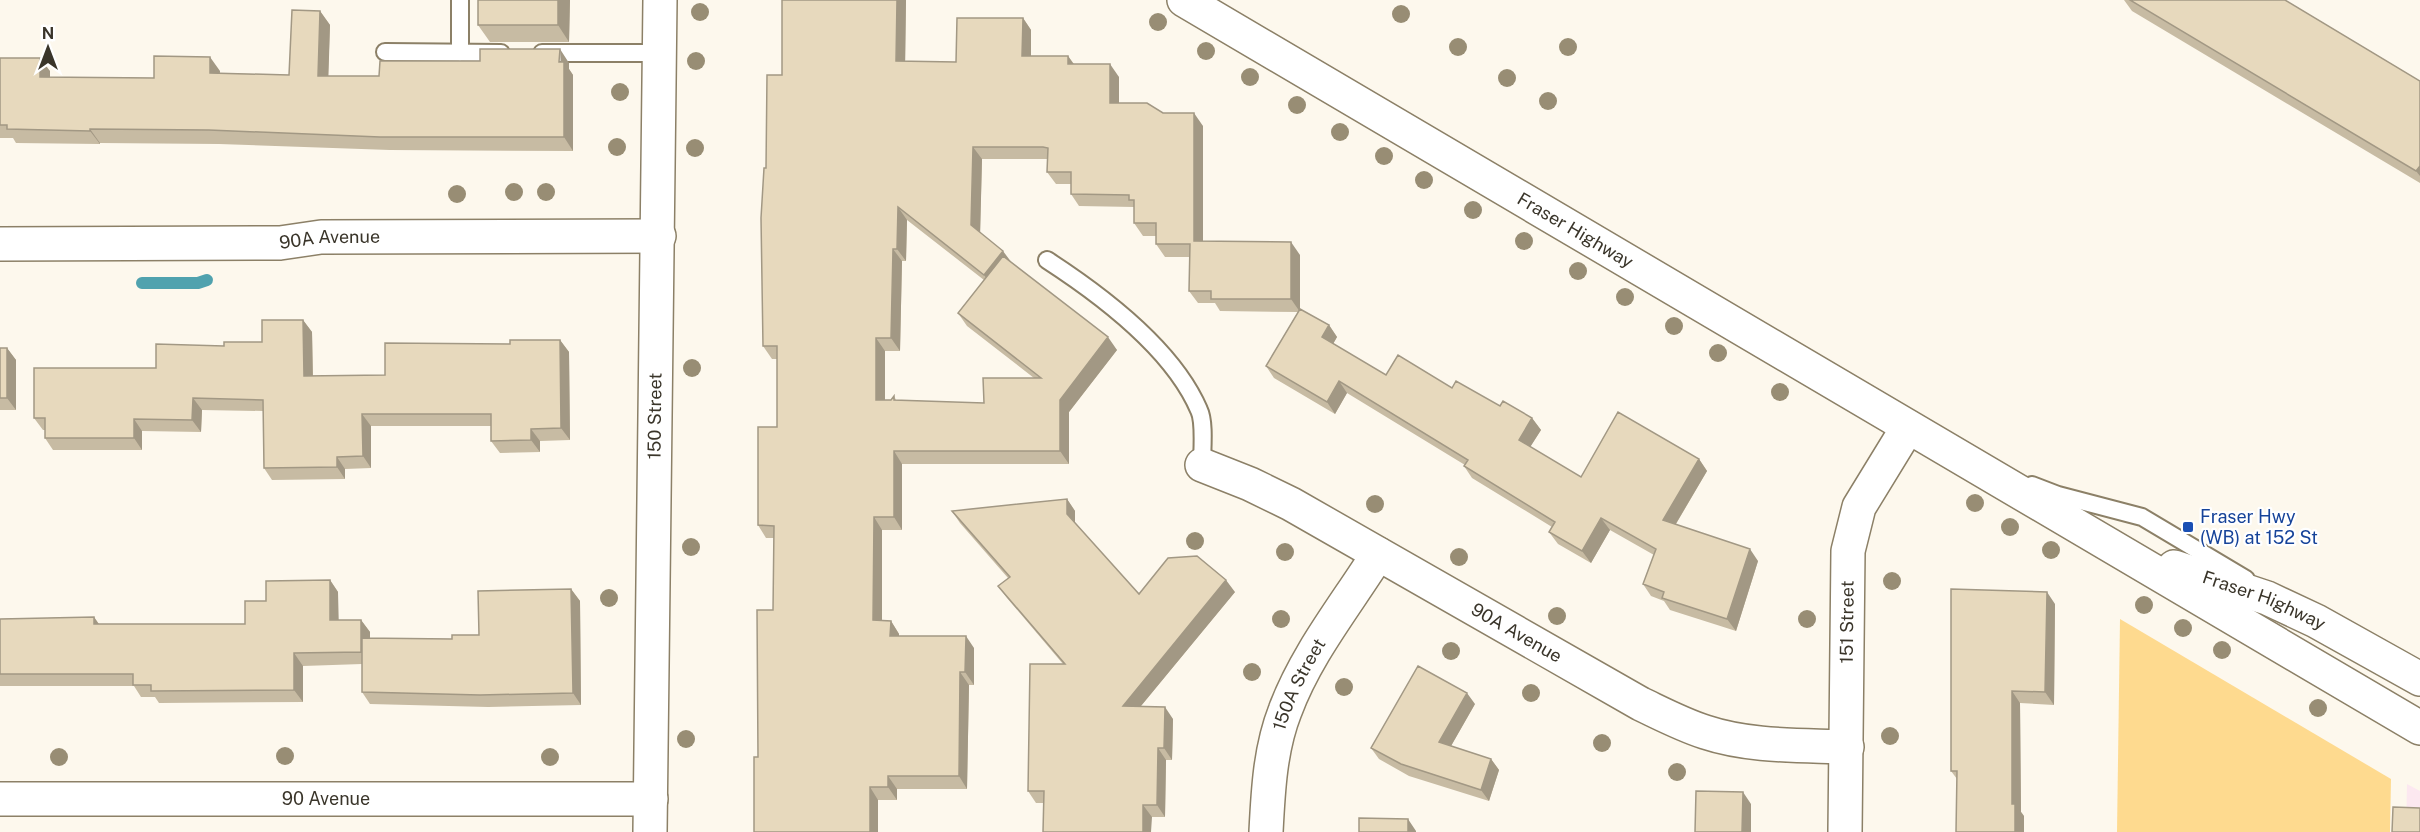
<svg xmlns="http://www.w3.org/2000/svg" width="2420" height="832" viewBox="0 0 2420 832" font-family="'Public Sans',sans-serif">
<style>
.commercial{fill:#fce8f0}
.green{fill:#feda8f}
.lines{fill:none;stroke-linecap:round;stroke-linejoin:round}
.stream{stroke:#50a2ae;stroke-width:12}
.lane-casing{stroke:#8c8067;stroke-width:20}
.street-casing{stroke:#8c8067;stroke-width:36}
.primary-casing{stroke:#8c8067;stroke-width:36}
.lane{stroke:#fff;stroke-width:16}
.street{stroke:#fff;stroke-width:33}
.primary{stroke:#fff;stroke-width:33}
.tree{fill:#988d74}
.wall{fill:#c7bba3;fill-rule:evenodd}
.shaded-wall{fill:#a29884}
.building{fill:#e7d9bd;stroke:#a29884;stroke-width:1.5}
.transit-dot{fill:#1a4fb4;stroke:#fff;stroke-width:2}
.labels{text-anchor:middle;stroke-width:4.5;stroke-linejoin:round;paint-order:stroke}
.street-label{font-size:18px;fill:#3a352a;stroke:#fff}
.transit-label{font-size:18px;fill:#164399;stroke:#fff;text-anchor:start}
</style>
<rect width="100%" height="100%" fill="#fdf8ed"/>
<path class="commercial" d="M 2407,784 L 2420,791 L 2420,832 L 2406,832 Z"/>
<path class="green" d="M 2120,619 L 2391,779 L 2390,832 L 2117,832 Z"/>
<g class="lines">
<path class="stream" d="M 142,283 L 198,283 L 207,280"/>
<defs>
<path id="lane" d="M 385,52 L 501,53
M 460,53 L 460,0
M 542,53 L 661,53
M 1047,260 C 1101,295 1173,349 1199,410 C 1205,422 1202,451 1202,465
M 2032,485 L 2058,495 L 2142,517 L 2246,579"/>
<g id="street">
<path id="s1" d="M 0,244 L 280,243 L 321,237 L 659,236"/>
<path id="s2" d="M 1202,465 L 1250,484 L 1291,504 L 1641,704 C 1662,714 1683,725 1705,732 C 1750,747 1800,745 1847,747"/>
<path id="s3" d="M 0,799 L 651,799"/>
<path id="s4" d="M 650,832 L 660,0"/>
<path id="s5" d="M 1266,832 C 1268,792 1270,749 1285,711 C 1306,654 1346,605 1378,554"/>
<path id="s6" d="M 1845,832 L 1848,551 L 1859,507 L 1908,427"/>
</g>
<g id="primary">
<path id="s7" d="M 1184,0 L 2420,728"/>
<path id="s8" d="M 2174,567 L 2267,598 L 2316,621 L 2420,679"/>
</g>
</defs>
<use href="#lane" class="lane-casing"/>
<use href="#street" class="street-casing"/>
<use href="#primary" class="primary-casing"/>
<use href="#lane" class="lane"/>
<use href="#street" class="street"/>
<use href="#primary" class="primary"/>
</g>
<g class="tree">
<circle cx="700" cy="12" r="9"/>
<circle cx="1401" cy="14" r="9"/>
<circle cx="1158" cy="22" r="9"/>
<circle cx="1458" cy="47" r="9"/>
<circle cx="1568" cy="47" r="9"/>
<circle cx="1206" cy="51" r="9"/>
<circle cx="696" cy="61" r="9"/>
<circle cx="1250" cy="77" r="9"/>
<circle cx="1507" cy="78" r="9"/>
<circle cx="620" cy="92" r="9"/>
<circle cx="1548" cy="101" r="9"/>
<circle cx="1297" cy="105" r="9"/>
<circle cx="1340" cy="132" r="9"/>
<circle cx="617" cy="147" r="9"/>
<circle cx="695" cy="148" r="9"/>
<circle cx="1384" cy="156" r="9"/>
<circle cx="1424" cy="180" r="9"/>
<circle cx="514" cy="192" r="9"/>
<circle cx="546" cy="192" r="9"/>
<circle cx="457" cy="194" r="9"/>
<circle cx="1473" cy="210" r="9"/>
<circle cx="1524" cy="241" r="9"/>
<circle cx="1578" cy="271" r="9"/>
<circle cx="1625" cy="297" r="9"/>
<circle cx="1674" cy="326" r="9"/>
<circle cx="1718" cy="353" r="9"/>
<circle cx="692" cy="368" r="9"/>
<circle cx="1780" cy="392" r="9"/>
<circle cx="1975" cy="503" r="9"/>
<circle cx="1375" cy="504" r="9"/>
<circle cx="2010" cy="527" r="9"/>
<circle cx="1195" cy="541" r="9"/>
<circle cx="691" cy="547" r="9"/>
<circle cx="2051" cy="550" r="9"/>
<circle cx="1285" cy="552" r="9"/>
<circle cx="1459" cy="557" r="9"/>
<circle cx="1892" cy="581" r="9"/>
<circle cx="609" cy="598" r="9"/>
<circle cx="2144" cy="605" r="9"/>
<circle cx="1557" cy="616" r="9"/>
<circle cx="1281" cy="619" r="9"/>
<circle cx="1807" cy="619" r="9"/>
<circle cx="2183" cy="628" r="9"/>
<circle cx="2222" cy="650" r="9"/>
<circle cx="1451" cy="651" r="9"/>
<circle cx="1252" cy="672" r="9"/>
<circle cx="1344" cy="687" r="9"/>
<circle cx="1531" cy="693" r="9"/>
<circle cx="2318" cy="708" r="9"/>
<circle cx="1890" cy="736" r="9"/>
<circle cx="686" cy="739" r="9"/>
<circle cx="1602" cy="743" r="9"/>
<circle cx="285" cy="756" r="9"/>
<circle cx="59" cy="757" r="9"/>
<circle cx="550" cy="757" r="9"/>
<circle cx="1677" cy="772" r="9"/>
</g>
<path class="wall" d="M 478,0 L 570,0 L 569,42 L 490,42 L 478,25 Z
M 782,0 L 906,0 L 905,61 L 956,62 L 1023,18 L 1031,30 L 1031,56 L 1068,56 L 1074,64 L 1119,77 L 1119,103 L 1163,113 L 1203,126 L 1203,241 L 1300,255 L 1300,309 L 1329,325 L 1337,337 L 1333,344 L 1386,375 L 1452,388 L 1532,418 L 1541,430 L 1530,447 L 1581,477 L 1699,459 L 1707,471 L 1676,524 L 1758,561 L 1736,631 L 1670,610 L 1664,601 L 1651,596 L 1643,584 L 1654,555 L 1610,530 L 1591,563 L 1558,544 L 1549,532 L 1552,527 L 1472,478 L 1464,466 L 1465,465 L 1347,393 L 1335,414 L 1274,378 L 1266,366 L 1298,312 L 1220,311 L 1215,303 L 1198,303 L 1189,291 L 1190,257 L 1165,257 L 1156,244 L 1156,236 L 1143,236 L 1134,223 L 1134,207 L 1079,206 L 1071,194 L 1071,184 L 1056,184 L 1047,172 L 1048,159 L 982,159 L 980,232 L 1010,261 L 1117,350 L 1069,412 L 1069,464 L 902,464 L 902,530 L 882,530 L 882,621 L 891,621 L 899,634 L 899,636 L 974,648 L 974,685 L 969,685 L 967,789 L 897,789 L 897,800 L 878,800 L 878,832 L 758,757 L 773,610 L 774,538 L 766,538 L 758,525 L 777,427 L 777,359 L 772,359 L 763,346 L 766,168 L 782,75 ZM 907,220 L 984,280 L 958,313 L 967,326 L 1034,378 L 984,403 L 896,400 L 894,396 L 891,400 L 885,400 L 885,351 L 900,351 L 902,261 L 906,261 Z
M 2124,0 L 2285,0 L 2420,81 L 2420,183 L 2132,11 Z
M 320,11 L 330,25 L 328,76 L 379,76 L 569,63 L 569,69 L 573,75 L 573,151 L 390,150 L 219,144 L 100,143 L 100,144 L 16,143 L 13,138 L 0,138 L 0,58 L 50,71 L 50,77 L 154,78 L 220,71 L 219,73 L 289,75 Z
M 303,320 L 312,332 L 313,376 L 385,375 L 510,344 L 560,340 L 569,352 L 570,440 L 540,441 L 540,452 L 500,453 L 491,441 L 491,426 L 371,426 L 371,468 L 345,469 L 345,479 L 272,480 L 264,468 L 263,411 L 202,410 L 201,432 L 142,431 L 142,450 L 53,450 L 45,438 L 45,430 L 43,430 L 34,418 L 156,368 L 224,346 L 262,342 Z
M 0,348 L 7,348 L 16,360 L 16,410 L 0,410 Z
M 1067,499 L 1075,511 L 1075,523 L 1139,594 L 1235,592 L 1141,706 L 1173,719 L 1172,760 L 1166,760 L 1165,817 L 1152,817 L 1043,803 L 1036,803 L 1028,791 L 1063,664 L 1007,598 L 998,586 L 1008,578 L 960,523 L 952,511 Z
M 330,580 L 338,592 L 338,620 L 361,620 L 370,632 L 370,638 L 452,639 L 479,635 L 571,589 L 580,601 L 581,705 L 488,707 L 370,704 L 362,692 L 362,664 L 303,666 L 303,702 L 159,703 L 155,697 L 141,697 L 134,686 L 0,686 L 0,619 L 94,617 L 99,624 L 245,624 L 266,601 Z
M 2055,604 L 2054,705 L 2020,703 L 2021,812 L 2024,816 L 1957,779 L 1951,771 Z
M 1475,704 L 1451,746 L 1491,759 L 1499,770 L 1489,801 L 1409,776 L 1379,759 L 1371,748 Z"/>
<path class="shaded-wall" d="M 558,0 L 570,0 L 569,42 L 558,25 Z
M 897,0 L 906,0 L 905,73 L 896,61 Z
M 320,11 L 330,25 L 328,89 L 318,76 Z
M 1023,18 L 1031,30 L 1031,69 L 1022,56 Z
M 560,49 L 569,63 L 569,69 L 573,75 L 573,151 L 564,137 Z
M 1068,56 L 1077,69 L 1068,64 Z
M 210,57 L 220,71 L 219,87 L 210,73 Z
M 40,58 L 50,71 L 50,90 L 40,77 Z
M 1110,64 L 1119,77 L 1119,116 L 1110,103 Z
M 1194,113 L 1203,126 L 1203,253 L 1194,241 Z
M 90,129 L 100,143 L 100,144 L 90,131 Z
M 973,147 L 982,159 L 980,238 L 971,225 Z
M 2420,166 L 2420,176 L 2416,171 Z
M 898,207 L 907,220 L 906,261 L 897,249 Z
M 1291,242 L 1300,255 L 1300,312 L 1291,299 Z
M 893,249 L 902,261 L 900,351 L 891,338 Z
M 1003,251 L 1012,263 L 993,287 L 984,275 Z
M 303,320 L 312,332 L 313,388 L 304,376 Z
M 1329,325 L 1337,337 L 1330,349 L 1322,337 Z
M 1108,337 L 1117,350 L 1069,412 L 1069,464 L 1060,451 L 1060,400 Z
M 876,338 L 885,351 L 885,412 L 876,400 Z
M 560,340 L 569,352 L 570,440 L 561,428 Z
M 7,348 L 16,360 L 16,410 L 7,398 Z
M 1339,381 L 1347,393 L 1335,414 L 1327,402 Z
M 193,398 L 202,410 L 201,432 L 192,420 Z
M 362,414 L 371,426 L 371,468 L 363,456 Z
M 1532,418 L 1541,430 L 1527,452 L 1519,440 Z
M 134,419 L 142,431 L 142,450 L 134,438 Z
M 531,429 L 540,441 L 540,452 L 531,440 Z
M 894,451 L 902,464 L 902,530 L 894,517 Z
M 337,457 L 345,469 L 345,479 L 337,467 Z
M 1699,459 L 1707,471 L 1671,532 L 1663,520 Z
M 1067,499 L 1075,511 L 1075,526 L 1067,514 Z
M 874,517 L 882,530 L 882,633 L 873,620 Z
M 1601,518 L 1610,530 L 1591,563 L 1582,551 Z
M 1750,549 L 1758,561 L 1736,631 L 1727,619 Z
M 330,580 L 338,592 L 339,632 L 330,620 Z
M 1226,580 L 1235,592 L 1131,718 L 1123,706 Z
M 571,589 L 580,601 L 581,705 L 573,693 Z
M 2047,592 L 2055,604 L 2054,705 L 2045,692 Z
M 94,617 L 102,629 L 94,624 Z
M 361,620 L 370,632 L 370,664 L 361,652 Z
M 891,621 L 899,634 L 899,648 L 890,636 Z
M 966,636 L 974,648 L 974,685 L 965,672 Z
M 294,653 L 303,666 L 303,702 L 294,690 Z
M 960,672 L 969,685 L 967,789 L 959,776 Z
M 2012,691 L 2020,703 L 2021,812 L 2024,816 L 2024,832 L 2015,832 L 2012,804 Z
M 1467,693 L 1475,704 L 1447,753 L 1439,742 Z
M 1165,707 L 1173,719 L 1172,760 L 1164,748 Z
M 1158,748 L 1166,760 L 1165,817 L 1157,805 Z
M 1491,759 L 1499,770 L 1489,801 L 1481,790 Z
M 888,776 L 897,789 L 897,800 L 888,787 Z
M 870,787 L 878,800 L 878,832 L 870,832 Z
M 1743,792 L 1751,804 L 1751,832 L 1742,832 Z
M 1143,805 L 1152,817 L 1151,832 L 1143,832 Z
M 1408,819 L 1416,831 L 1416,832 L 1408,832 Z"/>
<path class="building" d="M 478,0 L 558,0 L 558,25 L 478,25 Z
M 782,0 L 897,0 L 896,61 L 956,62 L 957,18 L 1023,18 L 1022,56 L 1068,56 L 1068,64 L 1110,64 L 1110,103 L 1147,103 L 1163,113 L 1194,113 L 1194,241 L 1291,242 L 1291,299 L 1211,299 L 1211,291 L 1189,291 L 1190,244 L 1156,244 L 1156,223 L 1134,223 L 1134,200 L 1129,200 L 1129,195 L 1071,194 L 1071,172 L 1047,172 L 1048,148 L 1043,147 L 973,147 L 971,225 L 1003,251 L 984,275 L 898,207 L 897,249 L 893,249 L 891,338 L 876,338 L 876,400 L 891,400 L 894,396 L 894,400 L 984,403 L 983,378 L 1041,378 L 958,313 L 1003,256 L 1108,337 L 1060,400 L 1060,451 L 894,451 L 894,517 L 874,517 L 873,620 L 891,621 L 890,636 L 966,636 L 965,672 L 960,672 L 959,776 L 888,776 L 888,787 L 870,787 L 870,832 L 754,832 L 754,757 L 758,757 L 757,610 L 773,610 L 774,526 L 758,525 L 758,427 L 777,427 L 777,346 L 763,346 L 761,218 L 764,168 L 766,168 L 767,75 L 782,75 Z
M 2130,0 L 2285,0 L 2420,81 L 2420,166 L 2416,171 Z
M 292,10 L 320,11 L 318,76 L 379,76 L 380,61 L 480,61 L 480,49 L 560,49 L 559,62 L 564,62 L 564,137 L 380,137 L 209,130 L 90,129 L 90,131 L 7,129 L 7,125 L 0,125 L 0,58 L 40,58 L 40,77 L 154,78 L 154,56 L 210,57 L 210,73 L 289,75 Z
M 1300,309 L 1329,325 L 1322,337 L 1386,375 L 1398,355 L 1452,388 L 1456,381 L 1500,406 L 1503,401 L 1532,418 L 1519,440 L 1581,477 L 1618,412 L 1699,459 L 1663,520 L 1750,549 L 1727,619 L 1662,598 L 1664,592 L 1643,584 L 1656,549 L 1601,518 L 1582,551 L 1549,532 L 1555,522 L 1464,466 L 1468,460 L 1339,381 L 1327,402 L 1266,366 Z
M 262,320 L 303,320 L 304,376 L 385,375 L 385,343 L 510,344 L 510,340 L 560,340 L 561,428 L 531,429 L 531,440 L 491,441 L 491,414 L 362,414 L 363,456 L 337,457 L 337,467 L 264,468 L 263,400 L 193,398 L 192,420 L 134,419 L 134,438 L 45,438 L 45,418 L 34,418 L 34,368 L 156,368 L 156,344 L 224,346 L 224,342 L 262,342 Z
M 0,348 L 7,348 L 7,398 L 0,398 Z
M 1067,499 L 1067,514 L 1139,594 L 1168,558 L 1197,556 L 1226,580 L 1123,706 L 1165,707 L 1164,748 L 1158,748 L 1157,805 L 1143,805 L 1143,832 L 1043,832 L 1044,791 L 1028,791 L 1030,664 L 1065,664 L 998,586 L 1010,577 L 952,511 Z
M 330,580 L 330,620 L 361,620 L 361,652 L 294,653 L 294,690 L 151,691 L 151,685 L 133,685 L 133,674 L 0,674 L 0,619 L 94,617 L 94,624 L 245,624 L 245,601 L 266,601 L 266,581 Z
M 571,589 L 573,693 L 480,695 L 362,692 L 362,638 L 452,639 L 452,635 L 479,635 L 478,591 Z
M 1951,589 L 2047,592 L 2045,692 L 2012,691 L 2012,804 L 2015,804 L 2015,832 L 1956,832 L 1957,771 L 1951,771 Z
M 1418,666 L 1467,693 L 1439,742 L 1491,759 L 1481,790 L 1401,764 L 1371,748 Z
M 1696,791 L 1743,792 L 1742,832 L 1695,832 Z
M 2393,807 L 2420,808 L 2420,832 L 2392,832 Z
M 1359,818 L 1408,819 L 1408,832 L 1359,832 Z"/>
<rect class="transit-dot" x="2182" y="521" width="12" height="12" rx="3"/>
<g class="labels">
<g class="street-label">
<text dy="6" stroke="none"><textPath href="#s7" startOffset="454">Fraser Highway</textPath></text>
<text dy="6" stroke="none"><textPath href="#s1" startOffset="330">90A Avenue</textPath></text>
<text dy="6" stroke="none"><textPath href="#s4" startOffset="416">150 Street</textPath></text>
<text dy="6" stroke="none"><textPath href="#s8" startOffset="96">Fraser Highway</textPath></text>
<text dy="6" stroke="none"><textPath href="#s6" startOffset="210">151 Street</textPath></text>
<text dy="6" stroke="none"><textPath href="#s2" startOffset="357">90A Avenue</textPath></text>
<text dy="6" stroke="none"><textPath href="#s5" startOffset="153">150A Street</textPath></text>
<text dy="6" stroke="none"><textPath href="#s3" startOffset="326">90 Avenue</textPath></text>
</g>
<g class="transit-label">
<text x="2200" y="523">Fraser Hwy<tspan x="2200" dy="21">(WB) at 152 St</tspan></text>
</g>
</g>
<g transform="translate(48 48)" stroke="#ffffff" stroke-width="4.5" paint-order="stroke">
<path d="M0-4.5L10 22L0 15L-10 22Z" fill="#3a352a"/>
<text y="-9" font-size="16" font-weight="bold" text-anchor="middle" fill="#3a352a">N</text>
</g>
</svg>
